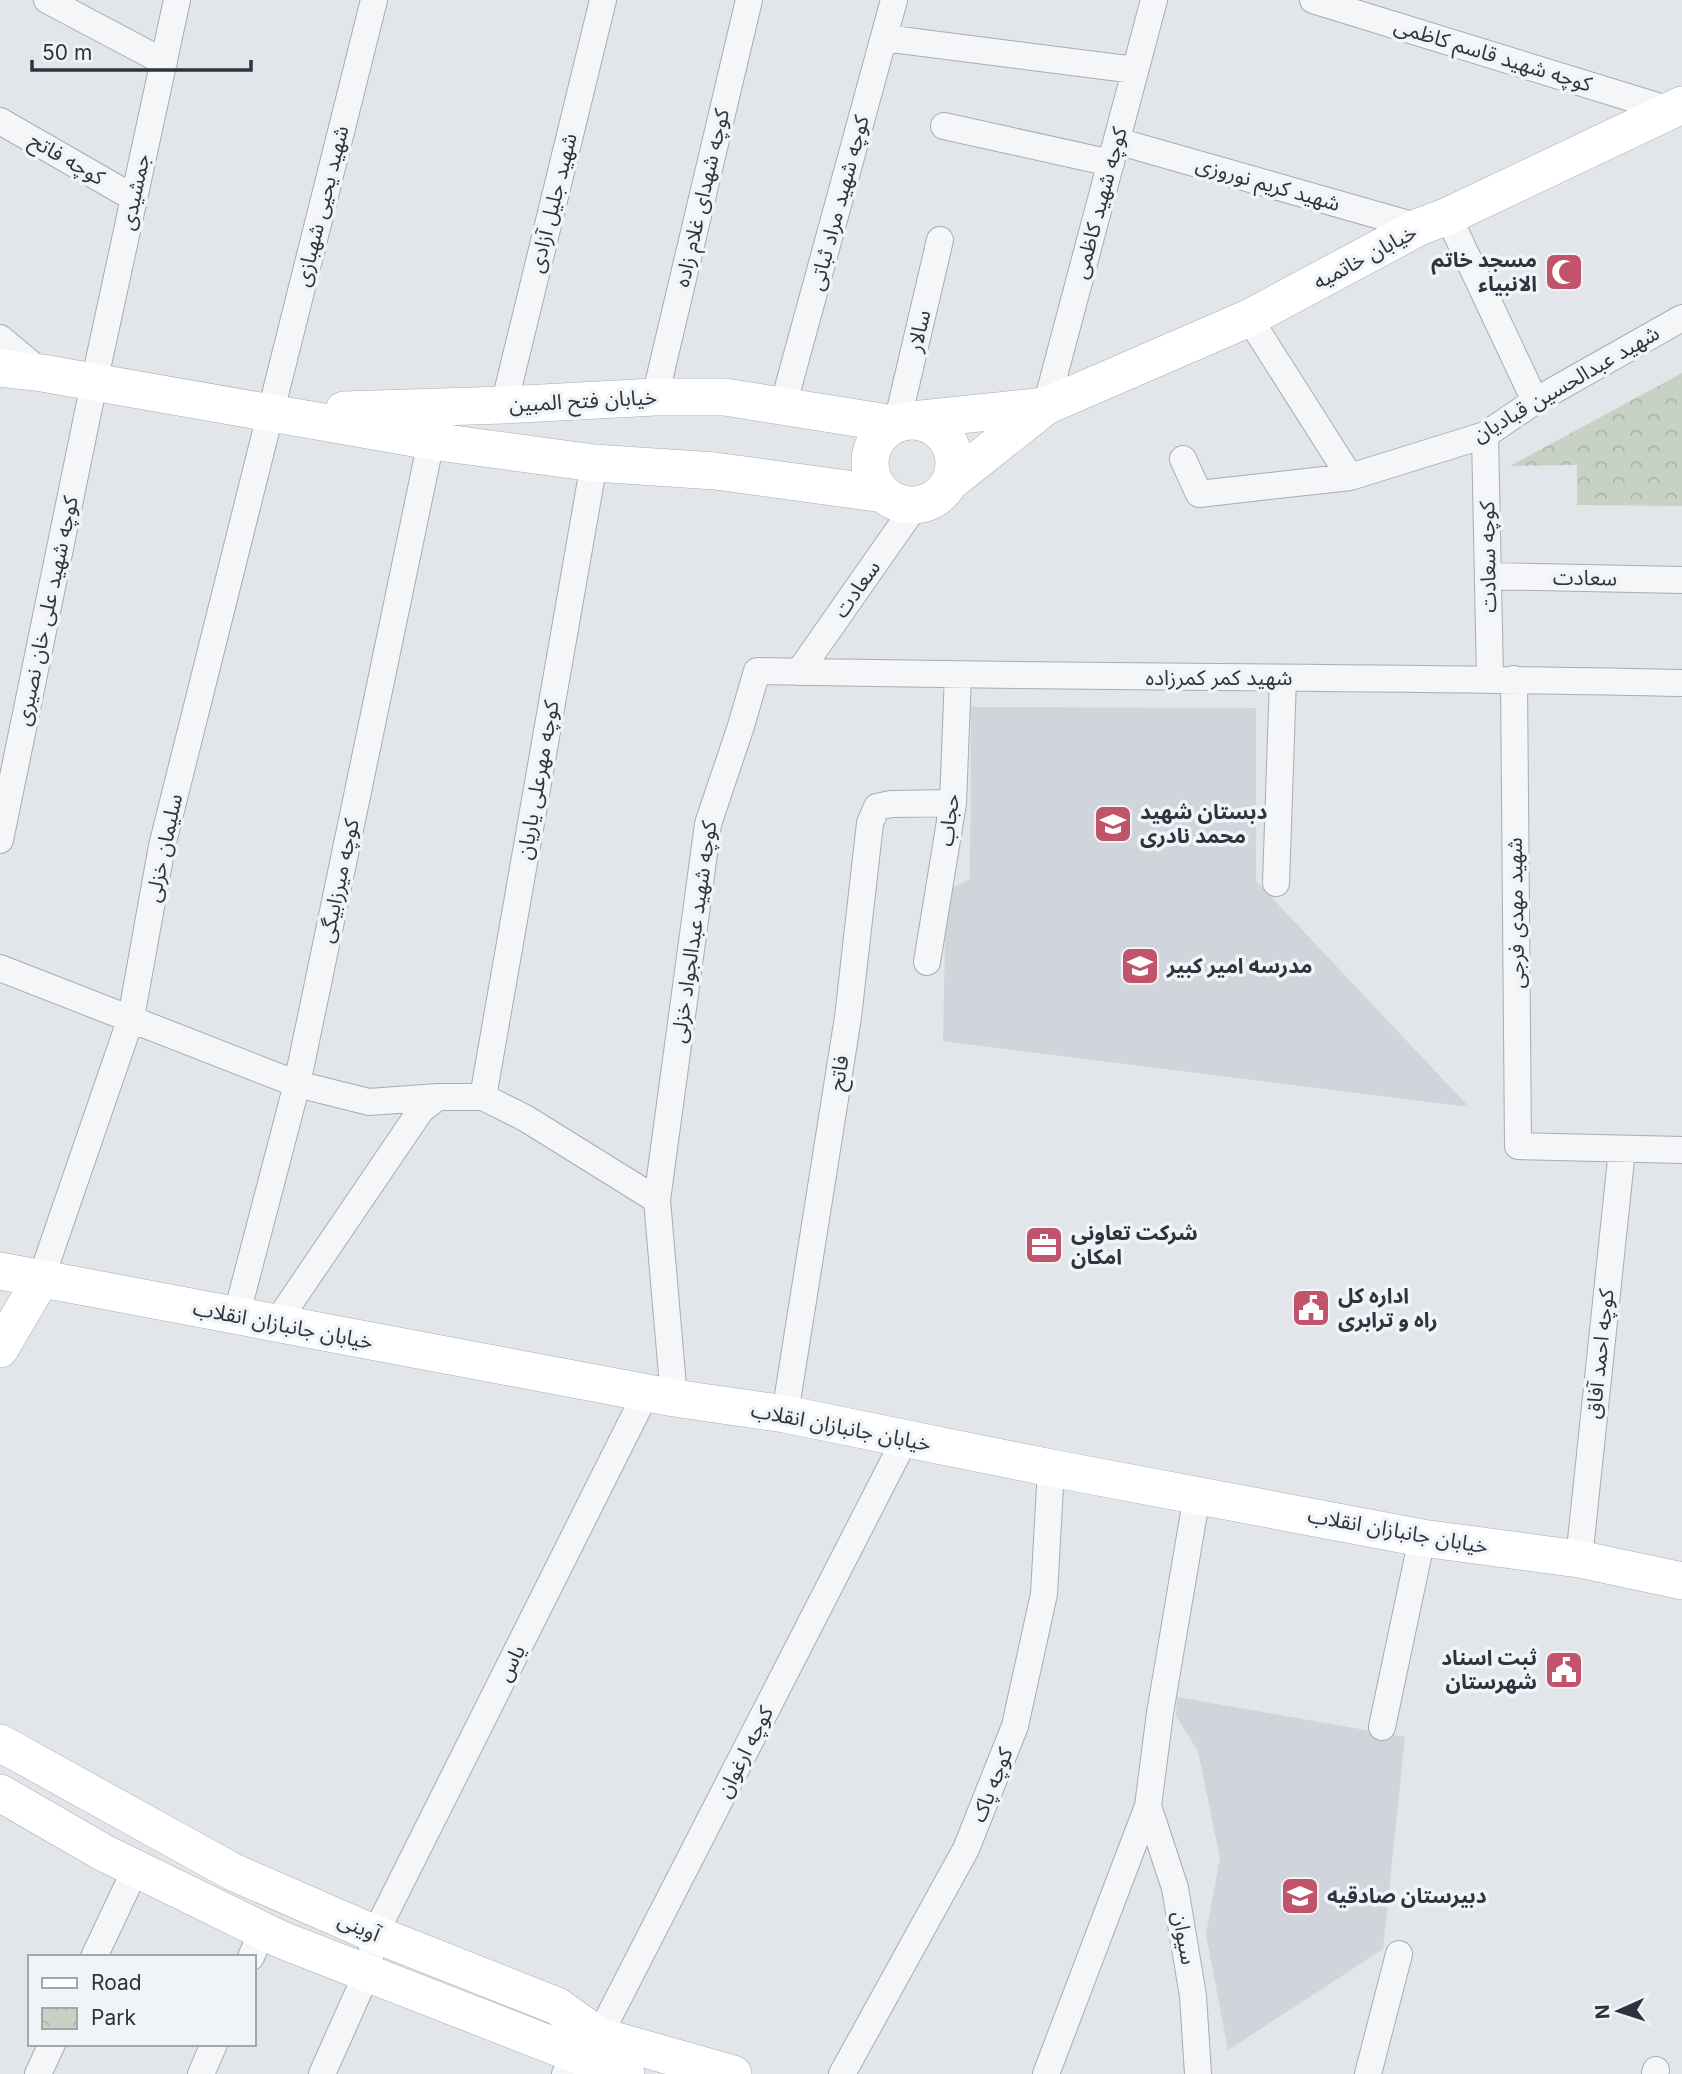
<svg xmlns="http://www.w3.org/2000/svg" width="1682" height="2074" viewBox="0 0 1682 2074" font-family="Inter,'Noto Sans Arabic',sans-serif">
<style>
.built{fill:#d0d4db}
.park{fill:url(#park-crowns)}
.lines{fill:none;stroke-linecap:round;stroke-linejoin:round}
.street-casing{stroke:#a8acb3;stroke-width:28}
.secondary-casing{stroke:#a8acb3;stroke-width:38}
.street{stroke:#f4f6f8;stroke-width:26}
.secondary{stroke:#fff;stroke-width:37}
.labels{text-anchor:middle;stroke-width:7;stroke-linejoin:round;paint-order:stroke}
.street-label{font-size:21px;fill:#2c343f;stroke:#f1f4f6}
.poi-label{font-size:21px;font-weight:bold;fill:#2c343f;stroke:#f1f4f6;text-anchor:start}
</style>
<defs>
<pattern id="park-crowns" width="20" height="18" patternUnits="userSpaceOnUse" patternTransform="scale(1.75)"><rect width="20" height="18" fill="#c8d2c4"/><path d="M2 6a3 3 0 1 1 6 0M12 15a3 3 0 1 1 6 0" fill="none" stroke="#acb5a9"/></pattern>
</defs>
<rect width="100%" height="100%" fill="#e2e5e9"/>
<path class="built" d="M 971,707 L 1256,708 L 1256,881 L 1469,1107 L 943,1041 L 946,891 L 970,879 Z
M 1177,1697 L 1405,1737 L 1383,1949 L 1228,2050 L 1206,1934 L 1220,1858 L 1198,1751 L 1176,1716 Z"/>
<path class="park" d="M 1682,373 L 1682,506 L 1577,505 L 1577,465 L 1510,466 Z"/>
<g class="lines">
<defs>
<path id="street" d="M 47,0 L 164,62
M 1313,0 L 1673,111
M 884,38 L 1135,70
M 0,121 L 134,198
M 944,126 L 1111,163
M 1117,141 L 1419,227
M 1448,216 L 1535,401
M 1249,318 L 1350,477
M 0,338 L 42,373
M 655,397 L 749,0
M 504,405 L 603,0
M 783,406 L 894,0
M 1046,406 L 1154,0
M 897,423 L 940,240
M 1485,435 L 1490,679
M 1183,459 L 1199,494 L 1350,477 L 1485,435 L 1535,401 L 1682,318
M 1488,576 L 1682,580
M 799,672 L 915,506
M 1514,679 L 1518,1146 L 1682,1150
M 0,840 L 94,383 L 177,0
M 1276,883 L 1283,678
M 927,962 L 953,803 L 958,675
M 0,968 L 297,1084 L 369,1102 L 438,1097
M 483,1097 L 594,463
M 657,1200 L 708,824 L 741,726 L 757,671 C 1065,678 1374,676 1682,683
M 41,1279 L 131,1018 L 162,846 L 374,0
M 236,1317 L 297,1084 L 431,441
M 275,1325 L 421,1110 L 438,1097 L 483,1097 L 525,1118 L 657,1200 L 674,1398
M 785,1414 L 848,1017 L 870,823 L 877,807 L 891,804 L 953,803
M 1579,1559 L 1622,1150
M 1382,1727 L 1422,1538
M 1148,1806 L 1175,1888 L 1193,1996 L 1198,2074
M 94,1957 L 136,1868
M 251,1957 L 263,1930
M 38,2074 L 52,2044
M 201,2074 L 214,2044
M 322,2074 L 367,1973 L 375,1934 L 646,1393
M 565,2074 L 574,2055 L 599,2036 L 905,1439
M 842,2074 L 966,1849 L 1015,1726 L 1044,1594 L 1051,1468
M 1046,2074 L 1148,1806 L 1160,1713 L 1197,1495
M 1368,2074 L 1399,1954
M 1655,2074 L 1656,2070"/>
<path id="secondary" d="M 0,368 L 42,373 L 431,441 L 594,463 L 715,471 L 884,494
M 344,410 L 504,405 L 655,397 L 725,397 L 894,424
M 912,420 L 1046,406
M870 463a42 42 0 1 1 84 0a42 42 0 1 1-84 0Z
M 949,483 L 1046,406 L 1249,318 L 1419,227 L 1448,216 L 1682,105
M 0,1271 L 674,1398 L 785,1414 L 1051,1468 L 1422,1538 L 1579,1559 L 1682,1581
M 0,1349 L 41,1279
M 0,1743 L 233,1872 L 375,1934 L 557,2006 L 599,2036 L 733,2074
M 0,1793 L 104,1853 L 282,1940 L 626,2074"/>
</defs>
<use href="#street" class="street-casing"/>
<use href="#secondary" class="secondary-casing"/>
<use href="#street" class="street"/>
<use href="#secondary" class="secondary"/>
</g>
<defs>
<symbol id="mosque-square" viewBox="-11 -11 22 22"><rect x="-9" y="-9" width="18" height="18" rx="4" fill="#c1546b" stroke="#f1f4f6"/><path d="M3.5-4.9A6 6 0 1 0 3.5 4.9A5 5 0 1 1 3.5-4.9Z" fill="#fff"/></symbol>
<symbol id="school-square" viewBox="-11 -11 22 22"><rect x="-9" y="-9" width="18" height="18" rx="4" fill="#c1546b" stroke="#f1f4f6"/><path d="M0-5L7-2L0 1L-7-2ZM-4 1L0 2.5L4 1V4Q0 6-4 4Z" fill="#fff"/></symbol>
<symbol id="office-square" viewBox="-11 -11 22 22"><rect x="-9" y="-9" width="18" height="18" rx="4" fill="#c1546b" stroke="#f1f4f6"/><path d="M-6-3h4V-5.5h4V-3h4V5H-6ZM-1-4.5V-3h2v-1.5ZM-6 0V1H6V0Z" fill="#fff"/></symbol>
<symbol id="civic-square" viewBox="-11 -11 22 22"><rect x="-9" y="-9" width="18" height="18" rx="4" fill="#c1546b" stroke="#f1f4f6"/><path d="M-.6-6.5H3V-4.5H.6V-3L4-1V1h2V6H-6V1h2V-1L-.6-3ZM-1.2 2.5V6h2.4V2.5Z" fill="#fff"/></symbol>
</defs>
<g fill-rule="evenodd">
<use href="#mosque-square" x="1542" y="250" width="44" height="44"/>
<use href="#school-square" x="1091" y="802" width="44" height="44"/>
<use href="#school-square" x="1118" y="944" width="44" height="44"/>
<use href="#office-square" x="1022" y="1223" width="44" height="44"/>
<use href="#civic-square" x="1289" y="1286" width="44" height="44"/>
<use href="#civic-square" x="1542" y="1648" width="44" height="44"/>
<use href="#school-square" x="1278" y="1874" width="44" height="44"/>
</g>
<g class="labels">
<g class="street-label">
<text transform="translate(1493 55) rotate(17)" y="7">کوچه شهید قاسم کاظمی</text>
<text transform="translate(67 159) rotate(30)" y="7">کوچه فاتح</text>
<text transform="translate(1268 184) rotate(16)" y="7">شهید کریم نوروزی</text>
<text transform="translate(135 192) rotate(-78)" y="7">جمشیدی</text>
<text transform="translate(702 198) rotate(-77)" y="7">کوچه شهدای غلام زاده</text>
<text transform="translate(553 203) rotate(-76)" y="7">شهید جلیل آزادی</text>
<text transform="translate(839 203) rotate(-75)" y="7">کوچه شهید مراد ثباتی</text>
<text transform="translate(1100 203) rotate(-75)" y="7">کوچه شهید کاظمی</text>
<text transform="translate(322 206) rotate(-76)" y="7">شهید یحیی شهبازی</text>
<text transform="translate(1365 257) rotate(-28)" y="7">خیابان خاتمیه</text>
<text transform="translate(919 331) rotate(-77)" y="7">سالار</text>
<text transform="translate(1566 384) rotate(-30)" y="7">شهید عبدالحسین قبادیان</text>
<text transform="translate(583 401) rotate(-3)" y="7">خیابان فتح المبین</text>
<text transform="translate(1488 557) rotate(-91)" y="7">کوچه سعادت</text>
<text transform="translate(1585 578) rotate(1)" y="7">سعادت</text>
<text transform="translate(857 589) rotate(-55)" y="7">سعادت</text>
<text transform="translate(47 611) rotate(-78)" y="7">کوچه شهید علی خان نصیری</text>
<text x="1219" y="685">شهید کمر کمرزاده</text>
<text transform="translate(538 780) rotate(-80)" y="7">کوچه مهرعلی یاریان</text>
<text transform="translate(949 820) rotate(-83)" y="7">حجاب</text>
<text transform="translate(164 848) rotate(-78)" y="7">سلیمان خزلی</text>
<text transform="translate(339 881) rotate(-78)" y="7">کوچه میرزابیگی</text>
<text transform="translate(1516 913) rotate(-91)" y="7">شهید مهدی فرجی</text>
<text transform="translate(694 932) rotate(-82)" y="7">کوچه شهید عبدالجواد خزلی</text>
<text transform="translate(839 1073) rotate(-81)" y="7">فاتح</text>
<text transform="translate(283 1325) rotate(11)" y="7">خیابان جانبازان انقلاب</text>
<text transform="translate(1600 1354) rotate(-84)" y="7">کوچه احمد آفاق</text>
<text transform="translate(841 1427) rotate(11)" y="7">خیابان جانبازان انقلاب</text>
<text transform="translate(1398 1531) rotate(10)" y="7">خیابان جانبازان انقلاب</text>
<text transform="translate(511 1663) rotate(-63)" y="7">یاس</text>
<text transform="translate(745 1752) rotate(-63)" y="7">کوچه ارغوان</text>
<text transform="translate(992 1785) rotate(-68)" y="7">کوچه پاک</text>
<text transform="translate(359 1927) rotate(23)" y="7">آوینی</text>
<text transform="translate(1184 1938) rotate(80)" y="7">سیوان</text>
</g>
<g class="poi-label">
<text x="1537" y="267" text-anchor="end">مسجد خاتم<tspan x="1537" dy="24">الانبیاء</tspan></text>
<text x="1140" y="819">دبستان شهید<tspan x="1140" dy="24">محمد نادری</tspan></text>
<text x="1167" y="973">مدرسه امیر کبیر</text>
<text x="1071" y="1240">شرکت تعاونی<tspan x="1071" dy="24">امکان</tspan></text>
<text x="1338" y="1303">اداره کل<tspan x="1338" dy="24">راه و ترابری</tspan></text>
<text x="1537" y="1665" text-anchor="end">ثبت اسناد<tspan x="1537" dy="24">شهرستان</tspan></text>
<text x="1327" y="1903">دبیرستان صادقیه</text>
</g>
</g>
<rect x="28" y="1955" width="228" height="91" fill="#f1f4f6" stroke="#a2a7ad" stroke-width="2"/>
<rect x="42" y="1978" width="35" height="10" fill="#ffffff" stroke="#a2a7ad" stroke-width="2"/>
<text x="91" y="1990" font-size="21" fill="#2c343f">Road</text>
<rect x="42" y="2008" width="35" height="21" fill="url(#park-crowns)" stroke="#a2a7ad" stroke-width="2"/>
<text x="91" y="2025" font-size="21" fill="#2c343f">Park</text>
<g transform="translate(1619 2011) rotate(267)" stroke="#f1f4f6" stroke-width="5" paint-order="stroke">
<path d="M0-5L12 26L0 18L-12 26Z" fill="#2c343f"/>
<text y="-10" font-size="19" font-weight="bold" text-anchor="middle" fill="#2c343f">N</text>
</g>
<path d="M32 60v10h219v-10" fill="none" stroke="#2c343f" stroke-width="3.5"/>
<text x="42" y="60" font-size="21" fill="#2c343f" stroke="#f1f4f6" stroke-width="5" paint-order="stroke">50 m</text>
</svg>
